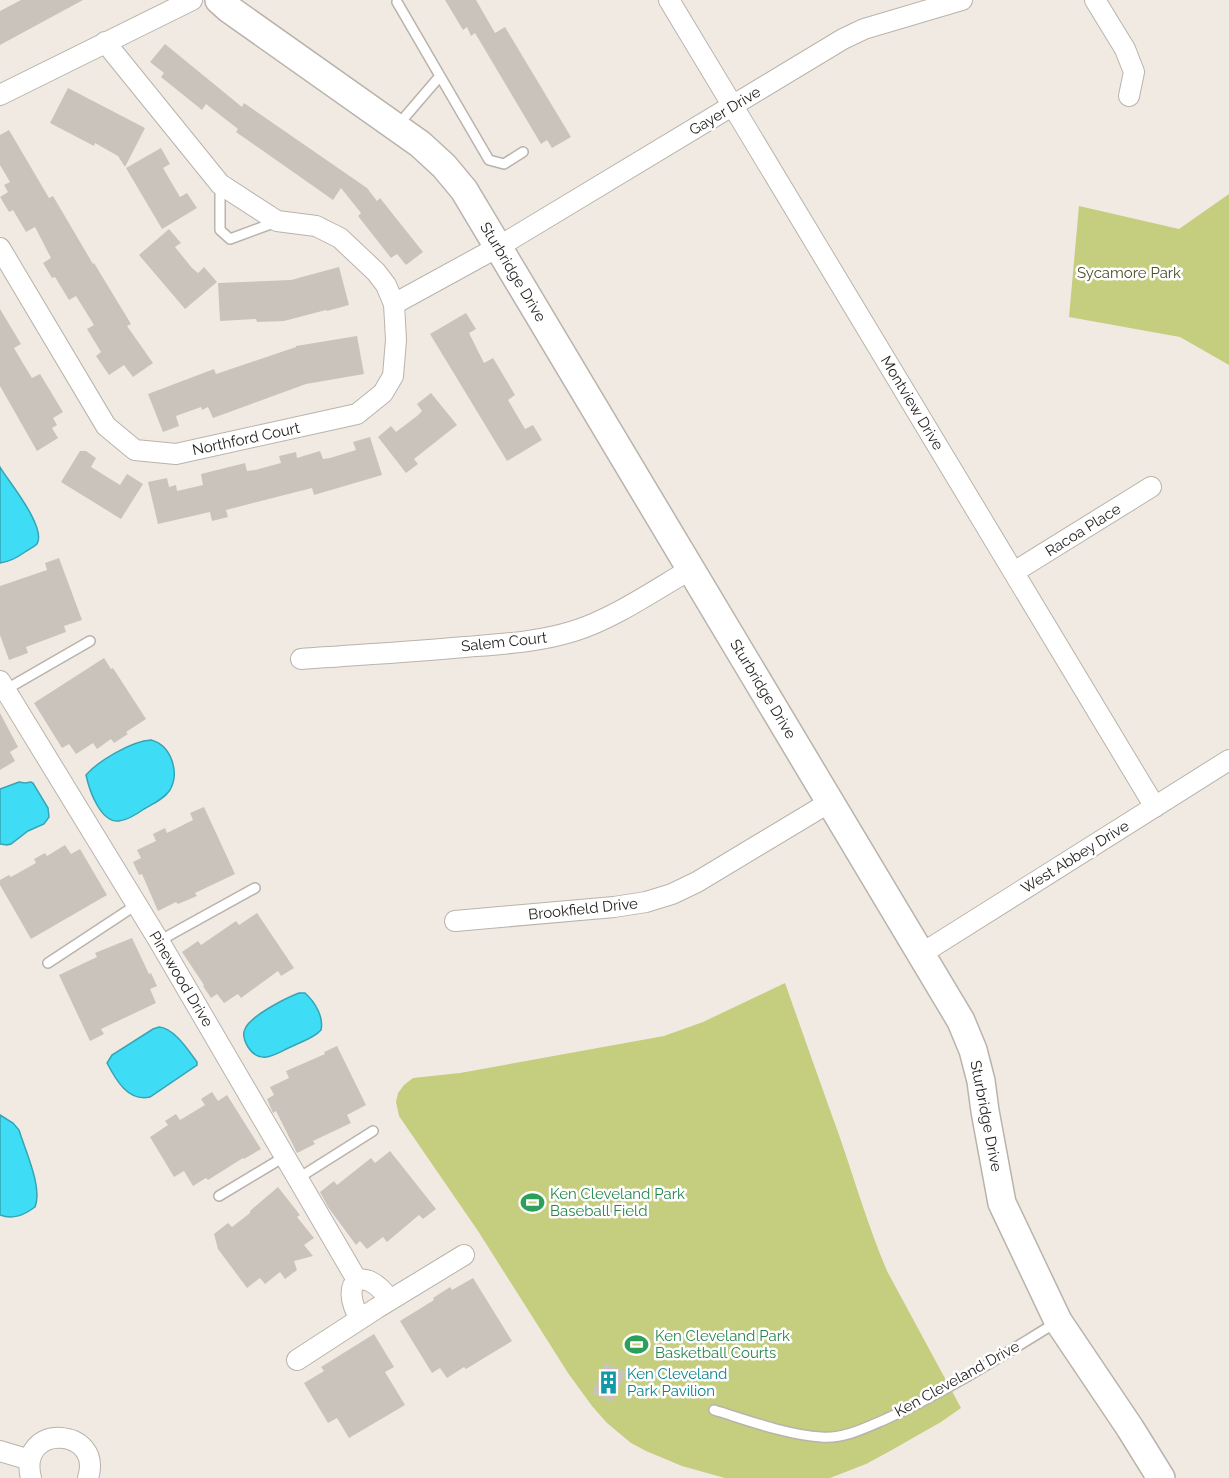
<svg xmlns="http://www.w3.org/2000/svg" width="1229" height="1478" viewBox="0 0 1229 1478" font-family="Raleway,sans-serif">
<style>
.green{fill:#c5cd7e}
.water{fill:#3fddf5;stroke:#36a4b4;stroke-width:1.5}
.building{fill:#cac3bc}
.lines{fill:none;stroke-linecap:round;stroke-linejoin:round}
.lane-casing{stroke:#b9b3ac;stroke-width:12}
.street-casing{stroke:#b9b3ac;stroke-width:22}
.secondary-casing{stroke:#b9b3ac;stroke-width:30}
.lane{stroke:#fff;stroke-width:9}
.street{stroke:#fff;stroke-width:20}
.secondary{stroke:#fff;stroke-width:27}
.labels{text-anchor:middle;stroke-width:5;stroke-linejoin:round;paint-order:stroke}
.street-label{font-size:15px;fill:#201e1b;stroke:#fff}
.park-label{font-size:15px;fill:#4c5025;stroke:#fff}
.leisure-label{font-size:15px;fill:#27864d;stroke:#fff;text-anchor:start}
.culture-label{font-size:15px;fill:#0d838f;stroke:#fff;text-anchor:start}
</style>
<rect width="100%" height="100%" fill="#f1eae2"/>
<path class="green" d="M 1229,194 L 1229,365 L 1180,337 L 1069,317 L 1079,206 L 1179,229 Z
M 785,983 C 803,1034 821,1085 839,1135 C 855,1181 868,1226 887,1271 L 961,1408 L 941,1422 L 890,1451 L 866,1464 L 830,1478 L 725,1478 L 682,1466 L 646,1451 L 631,1443 L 607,1423 L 592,1406 L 568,1373 L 478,1231 L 399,1116 L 396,1102 L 398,1093 L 404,1085 L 413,1078 L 460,1073 L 664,1036 L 703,1022 Z"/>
<path class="water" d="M 0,467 C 8,481 47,527 37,544 C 34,547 29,549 25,552 C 18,557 9,562 0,563 Z
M 151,740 C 171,745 180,772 170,790 C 164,799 153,804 144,809 C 137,814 128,820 119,821 C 100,823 89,789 86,775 C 98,761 132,741 151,740 Z
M 19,782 L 25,783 L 31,782 L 33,783 L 48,808 L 49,817 L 44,824 L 28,831 L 11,844 L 7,845 L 0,844 L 0,789 Z
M 299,993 L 305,993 C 315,1002 324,1017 321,1030 C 314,1038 303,1041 293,1046 C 276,1053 261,1067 248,1047 C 245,1042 242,1035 245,1029 C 250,1016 286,998 299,993 Z
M 159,1027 C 174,1028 188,1050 197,1062 L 197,1065 L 150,1097 C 128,1102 116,1080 107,1063 L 112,1055 L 153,1029 Z
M 0,1115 L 13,1123 L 19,1130 C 25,1150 43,1188 35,1207 C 24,1215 13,1220 0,1215 Z"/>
<path class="building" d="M 21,0 L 83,0 L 0,45 L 0,11 Z
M 445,0 L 476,0 L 495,33 L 505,27 L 571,137 L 552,148 L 547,140 L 541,144 L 475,33 L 471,36 L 467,27 L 463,30 Z
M 165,44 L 242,107 L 244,103 L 367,188 L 377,201 L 380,198 L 423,252 L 406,265 L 397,254 L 391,258 L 358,216 L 361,213 L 341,188 L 333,200 L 236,132 L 238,129 L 206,104 L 202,110 L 161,77 L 164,73 L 150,62 Z
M 68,88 L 145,128 L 125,167 L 118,156 L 95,143 L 94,146 L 50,123 Z
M 9,130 L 49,198 L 53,196 L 93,264 L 94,263 L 131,324 L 127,326 L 153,363 L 133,377 L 124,365 L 109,375 L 96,356 L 101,352 L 87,329 L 94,325 L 76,296 L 69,300 L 55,277 L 52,278 L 43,263 L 51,258 L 35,227 L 26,232 L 13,210 L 9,212 L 0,197 L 8,192 L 4,185 L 10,182 L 0,165 L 0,135 Z
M 161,148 L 170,164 L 163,168 L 180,197 L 187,193 L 197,208 L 162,229 L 126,168 Z
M 169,229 L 181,243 L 175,247 L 192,268 L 198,273 L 204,267 L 217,282 L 185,309 L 139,255 Z
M 339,267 L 349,305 L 327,311 L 326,310 L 284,321 L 257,322 L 256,319 L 220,321 L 218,283 L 291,280 Z
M 0,309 L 21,344 L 14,348 L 24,365 L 32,378 L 40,374 L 63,412 L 53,418 L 57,425 L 52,428 L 58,438 L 37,451 L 0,386 Z
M 466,313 L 476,329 L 469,333 L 484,363 L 493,358 L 515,395 L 508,400 L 525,429 L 533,425 L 542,440 L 507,461 L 430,334 Z
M 357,336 L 364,374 L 306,384 L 213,418 L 208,407 L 202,410 L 201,407 L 176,416 L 179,426 L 163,432 L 148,394 L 214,369 L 216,374 L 296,347 L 296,346 Z
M 431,393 L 457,425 L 414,459 L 418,464 L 406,473 L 378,437 L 391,426 L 396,432 L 417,416 L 422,411 L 417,404 Z
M 370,437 L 382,475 L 314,495 L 312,488 L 226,510 L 228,517 L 212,521 L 210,512 L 158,524 L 148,482 L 167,478 L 169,487 L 176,485 L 177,491 L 203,485 L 201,474 L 245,463 L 247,471 L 255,470 L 281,463 L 279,456 L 296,452 L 297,458 L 320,451 L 323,459 L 330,458 L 356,450 L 353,442 Z
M 80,451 L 86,451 L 96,458 L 91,467 L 120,485 L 127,474 L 143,484 L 121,519 L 61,482 Z
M 59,558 L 82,620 L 64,626 L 66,632 L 26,647 L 28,653 L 9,660 L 0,635 L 0,586 L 47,570 L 45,563 Z
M 104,658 L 111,669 L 113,668 L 146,719 L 126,732 L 128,734 L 114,743 L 111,739 L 97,749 L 93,743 L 76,754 L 69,744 L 62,748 L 34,703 Z
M 0,713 L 18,747 L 10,752 L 15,761 L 0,770 Z
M 204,807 L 235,874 L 195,893 L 197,896 L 178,904 L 176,902 L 158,911 L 142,874 L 139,875 L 133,862 L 141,858 L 137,850 L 156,841 L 153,834 L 165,828 L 167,833 L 193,820 L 190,813 Z
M 65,845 L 71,854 L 80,849 L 107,895 L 31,939 L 0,885 L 0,880 L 9,875 L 11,877 L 36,863 L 34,859 L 45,853 L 47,856 Z
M 257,913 L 294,968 L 281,976 L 278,971 L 241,998 L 238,994 L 224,1003 L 217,994 L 211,998 L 203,986 L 204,985 L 182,952 L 198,941 L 201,945 L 236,921 L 239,925 Z
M 132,938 L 149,974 L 151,973 L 157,986 L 150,989 L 156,1003 L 101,1029 L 104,1034 L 90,1041 L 59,975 L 97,957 L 95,953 Z
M 337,1046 L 366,1105 L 347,1115 L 351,1123 L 313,1141 L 315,1144 L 297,1153 L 276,1111 L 273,1113 L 267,1099 L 274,1095 L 270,1087 L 289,1078 L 286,1071 L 325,1054 L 324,1052 Z
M 212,1092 L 218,1101 L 227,1095 L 261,1149 L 244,1159 L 243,1158 L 208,1180 L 206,1178 L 193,1186 L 184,1171 L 174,1177 L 150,1137 L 168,1125 L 165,1121 L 176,1114 L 180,1120 L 205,1105 L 201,1099 Z
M 390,1151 L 436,1209 L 423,1219 L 419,1215 L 387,1242 L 383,1237 L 367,1249 L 360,1241 L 356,1245 L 328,1207 L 320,1192 L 334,1181 L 337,1185 L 371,1158 L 375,1163 Z
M 278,1187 L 300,1215 L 297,1217 L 314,1238 L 304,1245 L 313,1256 L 294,1261 L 297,1270 L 285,1279 L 280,1272 L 265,1284 L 260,1278 L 247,1288 L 218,1249 L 214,1234 L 228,1223 L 232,1227 L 250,1213 L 250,1211 Z
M 473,1278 L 512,1341 L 466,1369 L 464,1367 L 447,1378 L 440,1368 L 432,1373 L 400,1321 L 434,1300 L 433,1298 L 450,1287 L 452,1290 Z
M 374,1334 L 394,1367 L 385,1372 L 405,1405 L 349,1438 L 337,1418 L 328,1423 L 304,1383 L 324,1371 L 321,1367 Z
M 605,1363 L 626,1372 L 612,1402 L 592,1393 Z"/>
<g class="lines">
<defs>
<path id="lane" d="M 397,2 L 440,76
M 398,125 L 440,76 L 489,160 L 504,164 L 523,152
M 220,184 L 220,230 L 230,239 L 276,222
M 5,690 L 90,641
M 159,941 L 255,888
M 48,963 L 136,905
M 297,1179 L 373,1131
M 219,1196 L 284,1157
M 714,1410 C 747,1420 787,1435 821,1437 C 844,1439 865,1428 886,1419 C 946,1392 1001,1356 1057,1322"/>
<path id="street" d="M 669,0 L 1155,807
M 1095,0 L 1125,49 L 1134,72 L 1129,96
M 105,42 L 220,184 L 277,221 L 316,226 L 340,238 L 376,272 L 386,285 L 394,304
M 0,95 L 192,0
M 0,248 L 106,426 L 135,450 L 176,454 L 357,414 L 383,393 L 393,376 L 396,340 L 394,304 L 498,247 L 843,39 L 864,29 L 962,0
M 1014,572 L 1151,487
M 301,659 C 356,655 411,652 465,647 C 502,644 539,642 574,631 C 613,619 655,590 691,569
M 0,681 L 159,941 L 357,1280
M 455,921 L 614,907 L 646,902 L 672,894 L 697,882 L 830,802
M 921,954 L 1229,760
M 360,1319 C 338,1282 363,1262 390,1300
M 297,1360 L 377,1308 L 464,1255
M 0,1451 L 30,1460
M 31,1478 C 17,1422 104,1427 88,1478"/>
<path id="secondary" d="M 219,0 L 229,9 L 420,144 L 444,166 L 464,190 L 961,1021 L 973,1050 L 981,1081 L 985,1111 L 1002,1203 L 1058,1321 L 1130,1428 L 1161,1478"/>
</defs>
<use href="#lane" class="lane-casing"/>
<use href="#street" class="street-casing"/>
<use href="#secondary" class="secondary-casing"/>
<use href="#lane" class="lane"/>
<use href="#street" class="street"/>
<use href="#secondary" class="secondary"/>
</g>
<defs>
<symbol id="stadium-bare" viewBox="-9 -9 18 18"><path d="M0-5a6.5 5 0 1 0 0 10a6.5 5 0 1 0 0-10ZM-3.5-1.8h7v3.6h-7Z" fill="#2e9e5b" stroke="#fff" stroke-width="2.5" paint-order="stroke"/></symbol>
<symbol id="building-bare" viewBox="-9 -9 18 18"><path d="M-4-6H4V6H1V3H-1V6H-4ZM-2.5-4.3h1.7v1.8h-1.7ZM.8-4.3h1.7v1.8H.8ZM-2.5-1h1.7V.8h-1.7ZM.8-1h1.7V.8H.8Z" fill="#0f9aa8" stroke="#fff" stroke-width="2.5" paint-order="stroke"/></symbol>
</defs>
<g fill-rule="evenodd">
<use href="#stadium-bare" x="516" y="1186" width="33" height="33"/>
<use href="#stadium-bare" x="620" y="1328" width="33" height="33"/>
<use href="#building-bare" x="592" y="1366" width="33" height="33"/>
</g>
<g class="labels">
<g class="street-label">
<text transform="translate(725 111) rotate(-31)" y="5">Gayer Drive</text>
<text transform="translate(513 272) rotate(59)" y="5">Sturbridge Drive</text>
<text transform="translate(912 403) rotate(59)" y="5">Montview Drive</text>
<text transform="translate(246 439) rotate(-12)" y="5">Northford Court</text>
<text transform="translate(1083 530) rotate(-32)" y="5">Racoa Place</text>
<text transform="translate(504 642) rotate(-6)" y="5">Salem Court</text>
<text transform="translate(763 689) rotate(59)" y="5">Sturbridge Drive</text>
<text transform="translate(1075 857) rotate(-32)" y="5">West Abbey Drive</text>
<text transform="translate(583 909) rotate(-6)" y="5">Brookfield Drive</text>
<text transform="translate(181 979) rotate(59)" y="5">Pinewood Drive</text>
<text transform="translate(986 1116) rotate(79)" y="5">Sturbridge Drive</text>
<text transform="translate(957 1379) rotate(-29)" y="5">Ken Cleveland Drive</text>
</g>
<g class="park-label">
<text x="1129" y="278">Sycamore Park</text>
</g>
<g class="leisure-label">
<text x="550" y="1199">Ken Cleveland Park<tspan x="550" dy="17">Baseball Field</tspan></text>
<text x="655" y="1341">Ken Cleveland Park<tspan x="655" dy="17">Basketball Courts</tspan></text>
</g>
<g class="culture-label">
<text x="627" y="1379">Ken Cleveland<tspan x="627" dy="17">Park Pavilion</tspan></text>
</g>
</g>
</svg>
